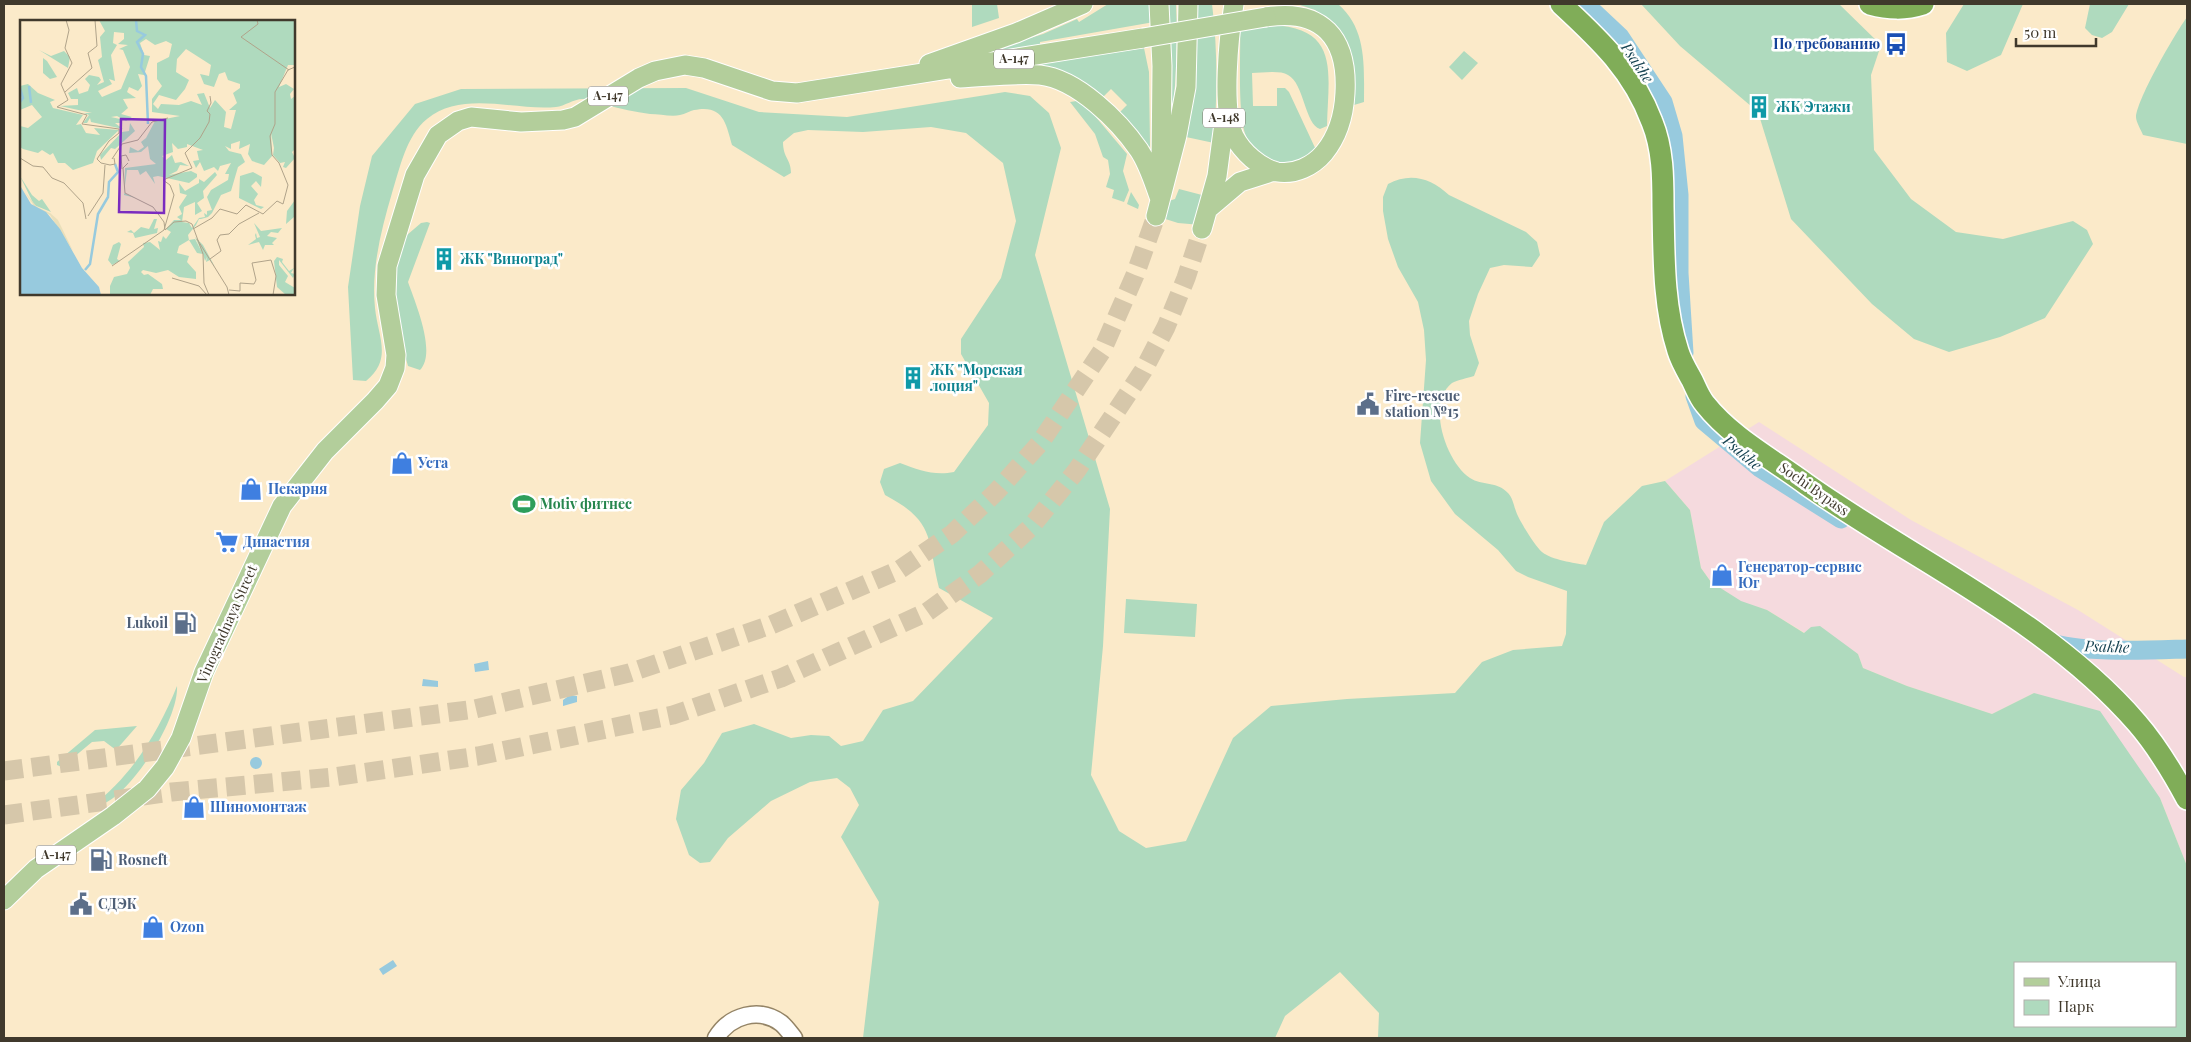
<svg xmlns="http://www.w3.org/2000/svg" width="2191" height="1042" viewBox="0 0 2191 1042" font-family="'Playfair Display',serif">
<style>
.industrial{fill:#f5dade}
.green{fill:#afdabe;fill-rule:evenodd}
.water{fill:#97cade}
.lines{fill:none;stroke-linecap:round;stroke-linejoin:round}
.river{stroke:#97cade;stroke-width:19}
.primary-tunnel{stroke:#d6c7aa;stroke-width:19;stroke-dasharray:19 9;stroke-linecap:butt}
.secondary-casing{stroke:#948466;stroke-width:19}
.primary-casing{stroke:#fff;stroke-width:21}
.highway-casing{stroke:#fff;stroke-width:24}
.secondary{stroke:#fff;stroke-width:16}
.primary{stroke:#b3ce9b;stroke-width:19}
.highway{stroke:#80ad58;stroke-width:21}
.primary-bridge-casing{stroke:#fff;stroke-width:21;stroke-linecap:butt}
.primary-bridge{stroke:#b3ce9b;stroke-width:19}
.labels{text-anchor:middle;stroke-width:5;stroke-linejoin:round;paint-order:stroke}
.shield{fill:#fff;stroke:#79746b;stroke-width:1}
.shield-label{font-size:12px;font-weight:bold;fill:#40392c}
.transit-label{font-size:14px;font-weight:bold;fill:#164399;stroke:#fff;text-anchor:end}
.culture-label{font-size:14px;font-weight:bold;fill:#0d838f;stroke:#fff;text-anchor:start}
.service-label{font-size:14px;font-weight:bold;fill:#4e5e75;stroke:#fff;text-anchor:start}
.shop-label{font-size:14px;font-weight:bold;fill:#366cbe;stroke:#fff;text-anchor:start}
.street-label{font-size:14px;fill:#40392c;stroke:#fff}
.leisure-label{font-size:14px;font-weight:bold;fill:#27864d;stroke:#fff;text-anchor:start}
.water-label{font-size:15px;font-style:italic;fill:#174352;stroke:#fff}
.inset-river{fill:none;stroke:#97cade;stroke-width:2.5}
.inset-road{fill:none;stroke:#b0a38a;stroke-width:1}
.view{fill:#7b2cbf;fill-opacity:0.15;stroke:#7b2cbf;stroke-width:2.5}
.inset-edge{fill:none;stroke:#40392c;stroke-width:2.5}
</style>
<rect width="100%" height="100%" fill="#fbeac9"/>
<path class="industrial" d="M 1759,422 L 1911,520 L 2078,610 L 2184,677 L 2187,677 L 2187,866 L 2160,798 L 2034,693 L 1992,714 L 1907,686 L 1863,668 L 1858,654 L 1805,633 L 1767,610 L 1741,602 L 1711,582 L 1701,568 L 1690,510 L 1665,481 Z"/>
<path class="green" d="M 972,4 L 997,4 L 999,18 L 972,27 Z
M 1108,4 L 1151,4 L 1154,22 L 1040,42 L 1040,47 L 977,55 L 1043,34 L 1077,19 L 1079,22 Z
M 1165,4 L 1176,4 C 1178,46 1176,86 1171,128 Z
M 1196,4 L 1212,4 C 1218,50 1217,96 1214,143 L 1186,137 L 1195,77 Z
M 1297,4 L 1338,4 C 1367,29 1364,66 1364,102 L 1354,105 L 1350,111 L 1332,23 L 1315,10 Z
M 1641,4 L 1839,4 L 1881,45 L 1871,75 L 1874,150 L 1911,199 L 1956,232 L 2003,239 L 2073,221 L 2087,230 L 2093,244 L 2045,318 L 2000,337 L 1949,352 L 1914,339 L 1872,304 L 1791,219 L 1758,112 L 1680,46 Z
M 1964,4 L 2023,4 L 2001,55 L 1967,71 L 1947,62 L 1946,33 Z
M 2090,4 L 2129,4 L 2112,32 L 2102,38 L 2092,35 L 2085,28 Z
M 2187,17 L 2187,144 L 2143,135 C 2141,130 2136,122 2136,117 C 2138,97 2175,34 2187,17 Z
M 1272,25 C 1341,28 1328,74 1327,126 L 1320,129 C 1305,125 1304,83 1288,75 C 1280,70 1262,73 1252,73 L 1253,106 L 1277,106 L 1277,88 L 1285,88 L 1289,92 L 1317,152 C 1308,160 1289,166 1277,163 C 1264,159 1251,149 1246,136 C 1237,114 1241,54 1240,28 Z
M 1144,48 L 1149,72 L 1150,146 L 1148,149 L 1119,113 L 1127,105 L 1111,89 L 1099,101 L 1034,66 L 1035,64 Z
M 1464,51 L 1478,63 L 1462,80 L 1449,67 Z
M 686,88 L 759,112 L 847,117 L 1005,92 L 1030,96 L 1049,113 L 1061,148 L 1035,255 L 1110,509 L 1103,646 L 1091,775 L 1119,831 L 1146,848 L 1186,841 L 1233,738 L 1271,706 L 1347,699 L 1455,693 L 1482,662 L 1513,650 L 1562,646 L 1566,634 L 1567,591 L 1528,577 L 1516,571 L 1498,550 L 1455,514 L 1431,481 L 1420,443 L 1426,360 L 1424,330 L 1418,302 L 1398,267 L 1388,239 L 1383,211 L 1383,197 L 1388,184 C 1410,172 1431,178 1449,195 L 1526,232 L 1537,242 L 1540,255 L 1532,267 L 1504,265 L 1490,268 L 1478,294 L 1469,321 L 1470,335 L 1479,363 L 1474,376 C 1468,378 1457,380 1452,383 C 1426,403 1446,462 1470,478 C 1482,486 1497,481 1508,493 C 1513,498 1514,507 1517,514 C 1521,523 1535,546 1542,552 C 1552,560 1574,563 1586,565 L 1604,522 L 1642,486 L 1665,481 L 1690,510 L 1701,568 L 1711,582 L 1741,601 L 1767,610 L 1804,633 L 1811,627 L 1820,626 L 1858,654 L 1863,668 L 1907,686 L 1992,714 L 2034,693 L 2100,711 L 2160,798 L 2187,866 L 2187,1038 L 1378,1038 L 1379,1013 L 1340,972 L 1285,1016 L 1275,1038 L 863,1038 L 879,902 L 841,837 L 859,805 L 850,788 L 837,778 L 810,782 L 771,801 L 728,838 L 710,862 L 700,863 L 689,855 L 676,819 L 681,790 L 704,763 L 722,733 L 754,724 L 791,738 L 811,735 L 829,736 L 841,746 L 863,741 L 883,710 L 913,701 L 993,618 L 939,588 C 927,539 936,522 885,495 L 880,482 L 884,469 L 900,463 C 919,470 934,476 954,472 L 988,425 L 989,403 L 961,354 L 961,339 L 1001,278 L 1016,221 L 1003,163 L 966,133 L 931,127 L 863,132 L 808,130 L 794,133 L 783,142 C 783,158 791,159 791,173 L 784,177 L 732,145 C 726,123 723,104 694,110 C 690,111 685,114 680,115 C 672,117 659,114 650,114 C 635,112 621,109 606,105 C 599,103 591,99 584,99 C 575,98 565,106 556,107 C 515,111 462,90 427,119 C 406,136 400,168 392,193 C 381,230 371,270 375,308 C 378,337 393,359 366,381 L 353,380 L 348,287 L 360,206 L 372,156 L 415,104 L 461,89 ZM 2015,963 L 2175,963 L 2175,1026 L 2015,1026 Z
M 1083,100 L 1098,114 L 1095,116 L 1127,154 L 1123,171 L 1129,190 L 1124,202 L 1112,198 L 1114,190 L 1106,187 L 1110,174 L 1108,160 L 1103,157 L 1095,134 L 1070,102 Z
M 1179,189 L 1202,195 L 1201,225 L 1178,223 L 1156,216 L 1159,204 L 1175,199 Z
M 1131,192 L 1139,205 L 1138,209 L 1127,204 Z
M 427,222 L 430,223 L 408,282 C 415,302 437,353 420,370 L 408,366 L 406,359 L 396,297 L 397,253 L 400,241 L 421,223 Z
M 1126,599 L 1197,604 L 1195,637 L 1124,633 Z
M 177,686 C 179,718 135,787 107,802 C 102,805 98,805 92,806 C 132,776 159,731 177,686 Z
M 137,726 L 116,750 L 104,741 L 92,742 L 62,767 L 57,765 L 57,762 L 95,730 Z"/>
<path class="water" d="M 488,661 L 489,670 L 475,672 L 474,664 Z
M 423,679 L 438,681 L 438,687 L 422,686 Z
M 570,695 L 577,696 L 577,702 L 563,706 L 563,700 Z
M250 763a6 6 0 1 1 12 0a6 6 0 1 1-12 0Z
M 393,960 L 397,966 L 383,975 L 379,969 Z"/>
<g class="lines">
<path class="river" d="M 1585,4 L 1620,37 L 1663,102 L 1673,136 L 1679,195 L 1679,273 L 1684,353
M 1695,396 L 1704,421 L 1760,468 L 1841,519
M 2047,641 C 2078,654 2152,650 2187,649"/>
<path class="primary-tunnel" d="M 4,771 L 475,709 L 629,673 L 771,625 L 899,570 L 952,534 L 996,492 L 1040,443 L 1102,351 L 1135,275 L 1156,216
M 4,815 L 172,792 L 333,777 L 478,756 L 673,715 L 781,678 L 927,612 L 980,574 L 1030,528 L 1077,470 L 1143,371 L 1166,327 L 1186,278 L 1202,229"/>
<defs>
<path id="secondary" d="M 716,1038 C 730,1015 759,1007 781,1023 C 786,1027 790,1033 794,1038"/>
<path id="primary" d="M 1159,4 L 1162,66 L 1161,166
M 1234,4 C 1229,35 1221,109 1234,136 C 1242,152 1260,168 1277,172 C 1295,175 1313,166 1324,153 C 1338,136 1344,114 1345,93 C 1348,38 1322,8 1266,17
M 929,64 L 1016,33 L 1083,4
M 960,78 C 986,77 1014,73 1040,75 C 1077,79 1119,121 1139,150 C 1149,165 1154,183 1160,199
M 1208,209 L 1240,182 L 1274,171
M 1156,216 L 1177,135 L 1186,87 L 1188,4
M 1202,229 L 1217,176 L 1225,116
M 4,900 L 36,869 L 113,816 L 147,789 L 165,767 L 181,738 L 204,672 L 282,506 L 325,451 L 375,401 L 388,386 L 395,368 L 396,355 L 386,295 L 387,266 L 415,175 L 438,135 L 458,121 L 471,117 L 521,122 L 563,120 L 575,117 L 639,78 L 655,71 L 685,65 L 704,68 L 772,91 L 797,93 L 1143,38"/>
<path id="highway" d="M 1561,4 C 1600,40 1633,71 1652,122 C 1663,149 1663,178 1663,207 C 1664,255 1663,305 1678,351 C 1681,361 1687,371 1692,380 C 1696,388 1699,397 1705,404 C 1731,437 1772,459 1806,484 C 1915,561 2049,621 2137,723 C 2157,746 2173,773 2187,799
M 1870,4 C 1889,9 1904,10 1923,4"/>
</defs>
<use href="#secondary" class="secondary-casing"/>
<use href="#primary" class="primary-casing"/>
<use href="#highway" class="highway-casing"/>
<use href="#secondary" class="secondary"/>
<use href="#primary" class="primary"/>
<use href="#highway" class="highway"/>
<defs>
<path id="primary-bridge" d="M 1143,38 L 1266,17"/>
</defs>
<use href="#primary-bridge" class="primary-bridge-casing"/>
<use href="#primary-bridge" class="primary-bridge"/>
</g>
<defs>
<symbol id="bus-bare" viewBox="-9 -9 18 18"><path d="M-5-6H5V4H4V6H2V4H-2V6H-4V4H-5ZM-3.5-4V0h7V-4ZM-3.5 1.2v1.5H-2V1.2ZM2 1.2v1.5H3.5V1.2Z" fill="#1a4fb4" stroke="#fff" stroke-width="2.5" paint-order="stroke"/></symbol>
<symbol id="building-bare" viewBox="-9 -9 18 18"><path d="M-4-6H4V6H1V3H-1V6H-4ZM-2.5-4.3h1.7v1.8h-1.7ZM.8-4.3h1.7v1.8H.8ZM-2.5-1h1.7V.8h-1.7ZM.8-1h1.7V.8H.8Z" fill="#0f9aa8" stroke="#fff" stroke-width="2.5" paint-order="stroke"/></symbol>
<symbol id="civic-bare" viewBox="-9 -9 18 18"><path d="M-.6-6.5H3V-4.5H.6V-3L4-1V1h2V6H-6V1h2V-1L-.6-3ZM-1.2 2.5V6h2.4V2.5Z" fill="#5c6f8a" stroke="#fff" stroke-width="2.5" paint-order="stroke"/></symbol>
<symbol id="shop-bare" viewBox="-9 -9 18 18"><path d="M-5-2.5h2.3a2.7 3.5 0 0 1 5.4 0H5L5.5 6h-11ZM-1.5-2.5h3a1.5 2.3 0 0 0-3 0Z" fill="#3f7fe0" stroke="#fff" stroke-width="2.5" paint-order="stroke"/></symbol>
<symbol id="stadium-bare" viewBox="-9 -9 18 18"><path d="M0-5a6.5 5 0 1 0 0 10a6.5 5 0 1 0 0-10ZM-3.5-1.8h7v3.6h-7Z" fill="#2e9e5b" stroke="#fff" stroke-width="2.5" paint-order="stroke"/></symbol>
<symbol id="supermarket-bare" viewBox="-9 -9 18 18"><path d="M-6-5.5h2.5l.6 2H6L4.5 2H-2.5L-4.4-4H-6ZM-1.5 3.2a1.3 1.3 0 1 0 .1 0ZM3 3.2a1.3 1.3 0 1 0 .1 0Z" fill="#3f7fe0" stroke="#fff" stroke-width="2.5" paint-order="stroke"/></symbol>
<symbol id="fuel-bare" viewBox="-9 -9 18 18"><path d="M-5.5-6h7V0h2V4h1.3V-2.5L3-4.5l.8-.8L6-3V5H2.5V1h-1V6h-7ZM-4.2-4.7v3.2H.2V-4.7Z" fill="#5c6f8a" stroke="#fff" stroke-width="2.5" paint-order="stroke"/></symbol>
</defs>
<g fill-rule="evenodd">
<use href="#bus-bare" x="1880" y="28" width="32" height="32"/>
<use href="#building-bare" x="1743" y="91" width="32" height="32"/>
<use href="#building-bare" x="428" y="243" width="32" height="32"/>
<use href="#building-bare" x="897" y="362" width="32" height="32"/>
<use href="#civic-bare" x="1352" y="388" width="32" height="32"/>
<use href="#shop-bare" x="386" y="447" width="32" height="32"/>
<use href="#shop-bare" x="235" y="473" width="32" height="32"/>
<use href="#stadium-bare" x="508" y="488" width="32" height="32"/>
<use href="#supermarket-bare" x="211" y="526" width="32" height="32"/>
<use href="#shop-bare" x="1706" y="559" width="32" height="32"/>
<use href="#fuel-bare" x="169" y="607" width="32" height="32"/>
<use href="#shop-bare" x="178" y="791" width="32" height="32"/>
<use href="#fuel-bare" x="85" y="844" width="32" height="32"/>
<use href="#civic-bare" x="65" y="888" width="32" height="32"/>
<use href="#shop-bare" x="137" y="911" width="32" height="32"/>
</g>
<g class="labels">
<g class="shield">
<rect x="994" y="49.5" width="40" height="19" rx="4"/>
<rect x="588" y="86.5" width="40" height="19" rx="4"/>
<rect x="1203" y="108.5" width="42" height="19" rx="4"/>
<rect x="36" y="845.5" width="40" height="19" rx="4"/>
</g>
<g class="shield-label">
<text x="1014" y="63">А-147</text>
<text x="608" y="100">А-147</text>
<text x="1224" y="122">А-148</text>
<text x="56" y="859">А-147</text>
</g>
<g class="transit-label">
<text x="1880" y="49">По требованию</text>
</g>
<g class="culture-label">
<text x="1776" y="112">ЖК Этажи</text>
<text x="460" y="264">ЖК "Виноград"</text>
<text x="930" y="375">ЖК "Морская<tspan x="930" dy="16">лоция"</tspan></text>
</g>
<g class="service-label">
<text x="1385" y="401">Fire-rescue<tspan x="1385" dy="16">station №15</tspan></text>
<text x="168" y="628" text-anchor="end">Lukoil</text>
<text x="118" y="865">Rosneft</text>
<text x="98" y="909">СДЭК</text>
</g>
<g class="shop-label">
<text x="418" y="468">Уста</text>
<text x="268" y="494">Пекарня</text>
<text x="243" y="547">Династия</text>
<text x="1738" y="572">Генератор-сервис<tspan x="1738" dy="16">Юг</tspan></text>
<text x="210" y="812">Шиномонтаж</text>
<text x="170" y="932">Ozon</text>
</g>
<g class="street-label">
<text transform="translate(1814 489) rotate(35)" y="5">Sochi Bypass</text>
<text transform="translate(227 624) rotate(-66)" y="5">Vinogradnaya Street</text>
</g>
<g class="leisure-label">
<text x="540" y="509">Motiv фитнес</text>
</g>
<g class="water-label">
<text transform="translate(1637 63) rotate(56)" y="5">Psakhe</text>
<text transform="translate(1742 453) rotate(40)" y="5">Psakhe</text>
<text transform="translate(2107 647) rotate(2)" y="5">Psakhe</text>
</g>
</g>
<g transform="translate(20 20)">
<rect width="275" height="275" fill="#fbeac9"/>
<path d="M 79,0 L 275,0 L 275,45 L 268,45 L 259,67 L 266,64 L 274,69 L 270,74 L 271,79 L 275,76 L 275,129 L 272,132 L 275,138 L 266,148 L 263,147 L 265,142 L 260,143 L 253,135 L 254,128 L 251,113 L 252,136 L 244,145 L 232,141 L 228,134 L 230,124 L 219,129 L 220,121 L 211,124 L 211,129 L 205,126 L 209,131 L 221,134 L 225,142 L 218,147 L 211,171 L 201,175 L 192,193 L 188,197 L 181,199 L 179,199 L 176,205 L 168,215 L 169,220 L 175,219 L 183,234 L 175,217 L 183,225 L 195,247 L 190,240 L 186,242 L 187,237 L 185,241 L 183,234 L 177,233 L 169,220 L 159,226 L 157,233 L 169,236 L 167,242 L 176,252 L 176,259 L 159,257 L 148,250 L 136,253 L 123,250 L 121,252 L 124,255 L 128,254 L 142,264 L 143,269 L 133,269 L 130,275 L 90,275 L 90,266 L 94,257 L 107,254 L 110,248 L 108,242 L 124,227 L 123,223 L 130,222 L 140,230 L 138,221 L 141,222 L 143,216 L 146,219 L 151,212 L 146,209 L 154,200 L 161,200 L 157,197 L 162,194 L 159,187 L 167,175 L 160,173 L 159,163 L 165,171 L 179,163 L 179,159 L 184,162 L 195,152 L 197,155 L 183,171 L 184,178 L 177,183 L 182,191 L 175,195 L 175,182 L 164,187 L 162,202 L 169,203 L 172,208 L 179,198 L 185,197 L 184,193 L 187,195 L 187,191 L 192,190 L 187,177 L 191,170 L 208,160 L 209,154 L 205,154 L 211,143 L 200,146 L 198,151 L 194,147 L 184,151 L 180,142 L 176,148 L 173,141 L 179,140 L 177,131 L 183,130 L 167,124 L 167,127 L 158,129 L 152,123 L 153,132 L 142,136 L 146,140 L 152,135 L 155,143 L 161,142 L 169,146 L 160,145 L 157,151 L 149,155 L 171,151 L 177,154 L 177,157 L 169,163 L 138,156 L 133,157 L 135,164 L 126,151 L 120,155 L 118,150 L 107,150 L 104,173 L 116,178 L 104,175 L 105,148 L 136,144 L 130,139 L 128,126 L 121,132 L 109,133 L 110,127 L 118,131 L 124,127 L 121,122 L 126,118 L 135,101 L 160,96 L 132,92 L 132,79 L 142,66 L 137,59 L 137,43 L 149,37 L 152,24 L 146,21 L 135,25 L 126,19 L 120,23 L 124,35 L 130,36 L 124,55 L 118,54 L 122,66 L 118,71 L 109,67 L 107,72 L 116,78 L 103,79 L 108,88 L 101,94 L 112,97 L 106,101 L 97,96 L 91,97 L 100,99 L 102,103 L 95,103 L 103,109 L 71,102 L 70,98 L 67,103 L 63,103 L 69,95 L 64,93 L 72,93 L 40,86 L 58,85 L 58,79 L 51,79 L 48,73 L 57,68 L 59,74 L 68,71 L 70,65 L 65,59 L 69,55 L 79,57 L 81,60 L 77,65 L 84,62 L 78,40 L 82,37 L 80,17 L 85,11 ZM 94,12 L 104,13 L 104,19 L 98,24 L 108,25 L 99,29 L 103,30 L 110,47 L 101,69 L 82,77 L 78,71 L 92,64 L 89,59 L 95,61 L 91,35 L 97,25 L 93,23 ZM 166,29 L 191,45 L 189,56 L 180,54 L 184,64 L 194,67 L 199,54 L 205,52 L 208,60 L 220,64 L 220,68 L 213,73 L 217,83 L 209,90 L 216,90 L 211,109 L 204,107 L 206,92 L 195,80 L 190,88 L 184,73 L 177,74 L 182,85 L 171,81 L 159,85 L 141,84 L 138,89 L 133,84 L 139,75 L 156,80 L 165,69 L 169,60 L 156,52 L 157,39 ZM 19,30 L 31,36 L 44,31 L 50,37 L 48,48 ZM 23,38 L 27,41 L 37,57 L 30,59 L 23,53 ZM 8,64 L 18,73 L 35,80 L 30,82 L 33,88 L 63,95 L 56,105 L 61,104 L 66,113 L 80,115 L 74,108 L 99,110 L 77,131 L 73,143 L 53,150 L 45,143 L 38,143 L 33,133 L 30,135 L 22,130 L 18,133 L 3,129 L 0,127 L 0,106 L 8,108 L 22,97 L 12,85 L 0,90 L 0,66 ZM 110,103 L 115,111 L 95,129 L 91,128 L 81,140 L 80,135 L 102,112 L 109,111 ZM 233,152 L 242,157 L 241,167 L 236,161 L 231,166 L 238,174 L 234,180 L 236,185 L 244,187 L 241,189 L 219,178 L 220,156 ZM 0,156 L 12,175 L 19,181 L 22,179 L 31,192 L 14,185 ZM 275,180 L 274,197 L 266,204 L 267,191 ZM 134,199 L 137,199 L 134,209 L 138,208 L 137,213 L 115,218 L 113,213 L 107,212 L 111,210 L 114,213 L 121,207 L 129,209 ZM 234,203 L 241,211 L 262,208 L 258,213 L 251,212 L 247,216 L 257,218 L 252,223 L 254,225 L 245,225 L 243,230 L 239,222 L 228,225 L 236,219 L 235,215 L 236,213 L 237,218 L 240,217 ZM 99,222 L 101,224 L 97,239 L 100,241 L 92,245 L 88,240 L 93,225 ZM 257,237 L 263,239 L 262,242 L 269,251 L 274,248 L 271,253 L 275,254 L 273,258 L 259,240 L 259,245 L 268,256 L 265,262 L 275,268 L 275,275 L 266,275 L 257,267 L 254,241 Z" fill="#afdabe" fill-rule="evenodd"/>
<path d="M 4,171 L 17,187 L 30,193 L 38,200 L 53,231 L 30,195 L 15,187 Z" fill="#e9dfba"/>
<path d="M 1,167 L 11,184 L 26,192 L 40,209 L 62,248 L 79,267 L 81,275 L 0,275 Z" fill="#97cade"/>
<path class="inset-river" d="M 116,0 L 117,11 L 125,15 L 117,22 L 123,34 L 121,47 L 126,56 L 128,104M 9,66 L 11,83M 0,82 L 3,78 L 0,68M 65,250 L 70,244 L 78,194 L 88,177 L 89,162 L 98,152 L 95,144"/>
<path class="inset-road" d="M 46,0 L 49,10 L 45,28 L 52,43 L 41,64 L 48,80 L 37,87 L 67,95 L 62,104 L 99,109 L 99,113 L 89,121 L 77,139 L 81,143 L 90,145 L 95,144 L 94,138M 237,0 L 238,4 L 221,17 L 269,50M 45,72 L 72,48 L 68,33 L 77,26 L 75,0M 0,138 L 13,146 L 23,147 L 32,158 L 44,163 L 63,183 L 66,199M 92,139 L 102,124 L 118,120 L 132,102 L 148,98M 108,143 L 103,148 L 105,173 L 133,187 L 144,202 L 145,210M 102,149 L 101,136 L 106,135 L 109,141M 68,196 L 83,173 L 85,145M 173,209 L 192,198 L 200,189 L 217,194 L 226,185 L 243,194 L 257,181 L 263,184 L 268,165 L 259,143 L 252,135 L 250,116 L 255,104 L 255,72 L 268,50 L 275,47M 145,210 L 154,202 L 166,201 L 172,204 L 183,234 L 184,263 L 189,275M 177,219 L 207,267 L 209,275M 190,239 L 201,231 L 197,220 L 200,215 L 209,214 L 219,204 L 239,193M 92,246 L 144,210 L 154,175 L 150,165 L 143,160 L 172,148 L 165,133 L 180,118 L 189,102 L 190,94 L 187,91 L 191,83 L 190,76M 152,258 L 179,266 L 187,275M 209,270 L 220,271 L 220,263 L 234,264 L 236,260 L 232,243 L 251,240 L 256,256 L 253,275"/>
<path class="view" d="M 101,99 L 145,100 L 144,193 L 99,192 Z"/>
<rect width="275" height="275" class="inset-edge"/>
</g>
<rect width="2191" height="1042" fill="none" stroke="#40392c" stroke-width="10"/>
<rect x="2014" y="962" width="162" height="65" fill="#ffffff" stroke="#b3b0ab"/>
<rect x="2024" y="978" width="25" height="8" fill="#b3ce9b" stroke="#b3b0ab"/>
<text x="2058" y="987" font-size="15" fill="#40392c">Улица</text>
<rect x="2024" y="1000" width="25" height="15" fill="#afdabe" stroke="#b3b0ab"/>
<text x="2058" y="1012" font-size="15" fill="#40392c">Парк</text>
<path d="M2016 38v8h80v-8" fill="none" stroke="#40392c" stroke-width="2.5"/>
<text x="2024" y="38" font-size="15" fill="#40392c" stroke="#ffffff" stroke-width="4" paint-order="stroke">50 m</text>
</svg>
